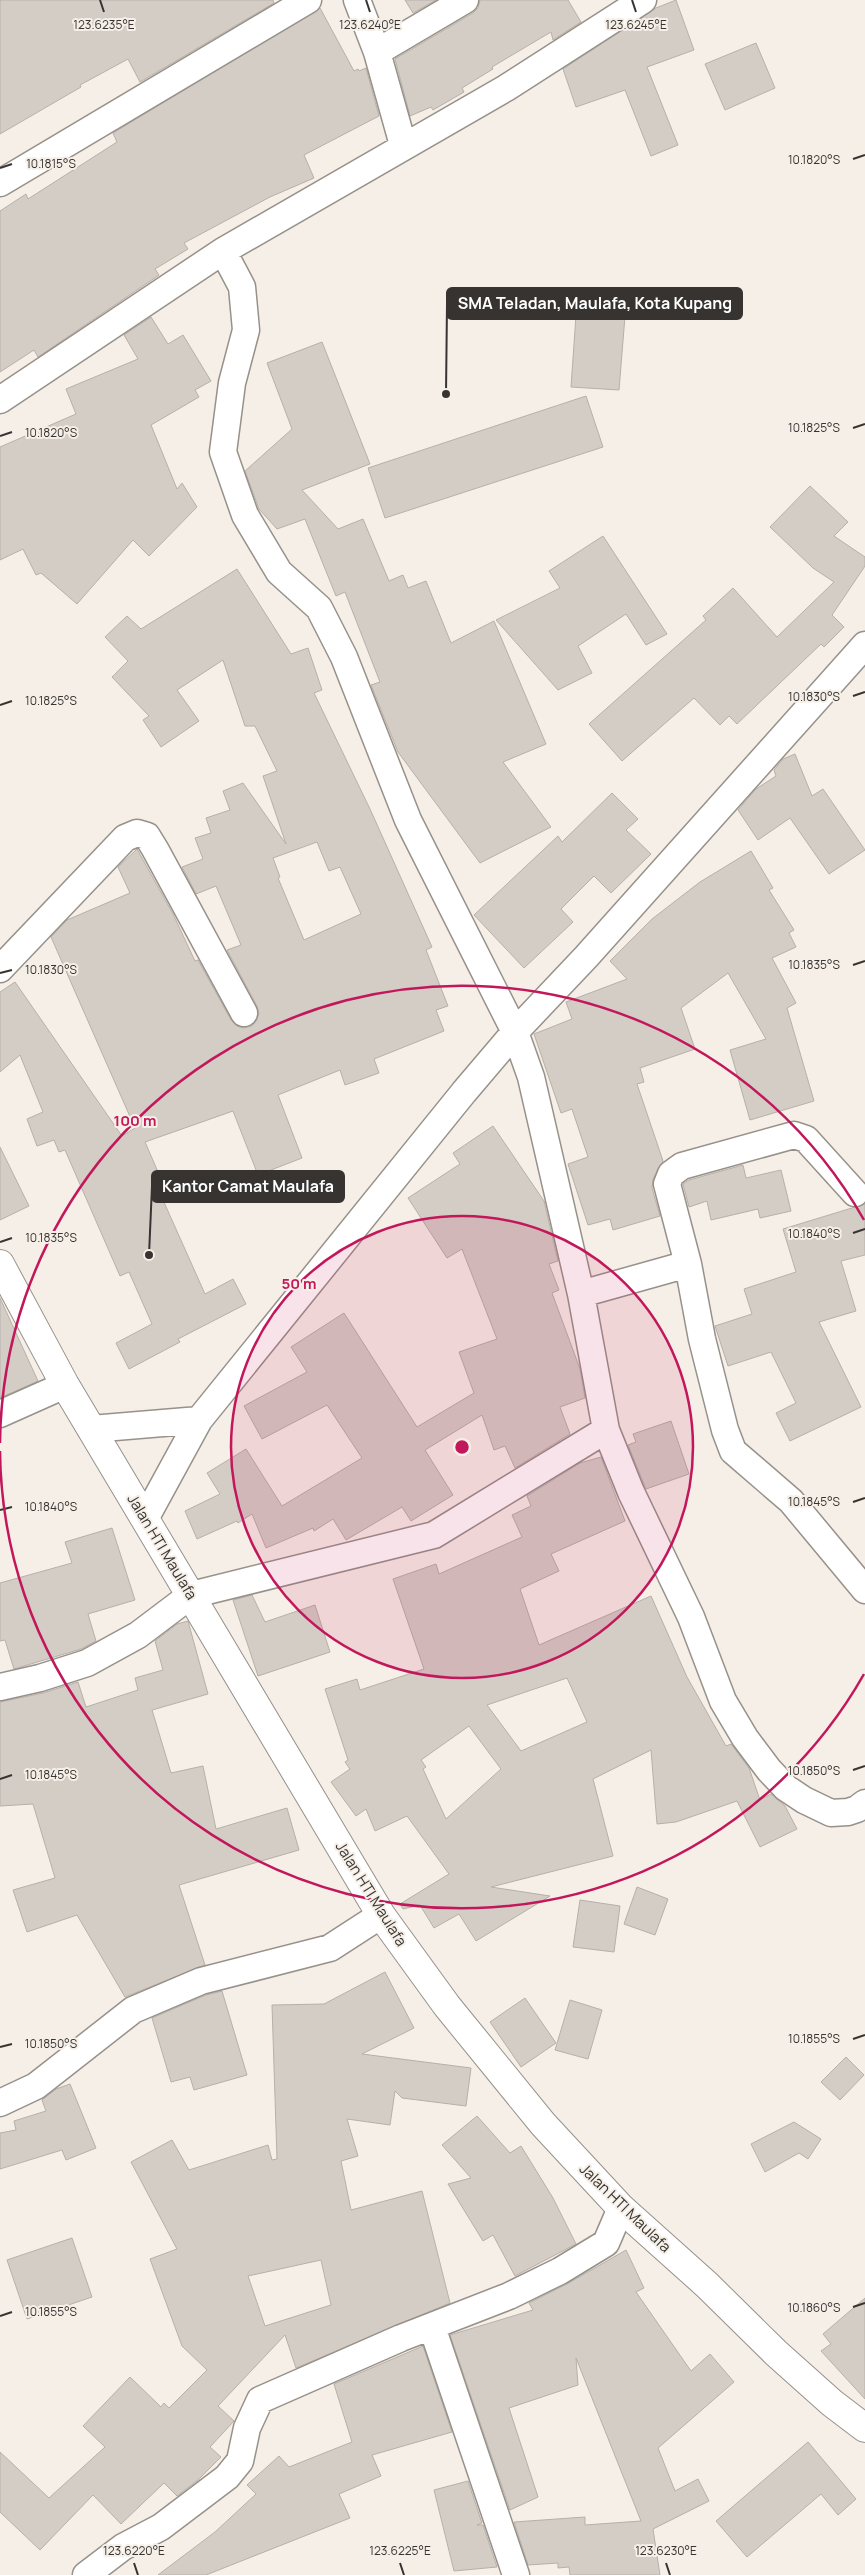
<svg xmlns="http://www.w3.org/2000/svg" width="865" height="2575" viewBox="0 0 865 2575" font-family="Manrope,sans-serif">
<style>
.building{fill:#d4cdc6;stroke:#b7b0a9;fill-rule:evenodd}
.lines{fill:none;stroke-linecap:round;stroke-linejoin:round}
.street-casing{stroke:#97918a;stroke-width:29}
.secondary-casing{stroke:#97918a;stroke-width:30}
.street{stroke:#fff;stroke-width:26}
.secondary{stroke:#fff;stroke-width:28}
.ticks{fill:none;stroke:#363331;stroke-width:2}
.ring{fill:none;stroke:#c2185b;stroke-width:2.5}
.labels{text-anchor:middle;stroke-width:4;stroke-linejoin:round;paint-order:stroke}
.street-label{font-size:15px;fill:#363331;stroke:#f5efe7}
.ticks-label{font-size:12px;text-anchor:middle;fill:#363331;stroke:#f5efe7;stroke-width:4;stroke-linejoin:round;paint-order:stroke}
.centre{fill:#c2185b;stroke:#f5efe7;stroke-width:2.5}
.ring-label{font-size:15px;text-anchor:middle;font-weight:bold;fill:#c2185b;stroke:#f5efe7;stroke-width:4;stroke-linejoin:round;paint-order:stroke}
.leader{fill:none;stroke:#363331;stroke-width:2}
.callout-dot{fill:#363331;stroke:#f5efe7;stroke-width:2}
.callout{fill:#363331;stroke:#363331;stroke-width:2}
.callout-label{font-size:16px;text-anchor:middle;font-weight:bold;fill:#fff}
</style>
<rect width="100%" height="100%" fill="#f5efe7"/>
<path class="building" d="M 0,0 L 273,0 L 274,3 L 140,82 L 128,59 L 80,85 L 81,87 L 0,134 Z
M 405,0 L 436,0 L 413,13 Z
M 480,0 L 568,0 L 581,22 L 553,40 L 551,32 L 492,67 L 493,69 L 462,88 L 464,92 L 433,110 L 431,107 L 410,116 L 395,59 L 473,13 L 478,8 Z
M 676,0 L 694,50 L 647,67 L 678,145 L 651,156 L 625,90 L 576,107 L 563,69 L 656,8 Z
M 320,8 L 354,71 L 358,69 L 359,71 L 366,68 L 379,116 L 304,155 L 314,178 L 270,197 L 184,243 L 188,249 L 155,269 L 159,275 L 38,357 L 34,350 L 0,372 L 0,211 L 26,194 L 28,199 L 117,142 L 113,133 Z
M 756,43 L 775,88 L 725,110 L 705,64 Z
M 577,301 L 626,304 L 619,390 L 571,387 Z
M 151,317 L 168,344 L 183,335 L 211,381 L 195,390 L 199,397 L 151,425 L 177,489 L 182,483 L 197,507 L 149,556 L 133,540 L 77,604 L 41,573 L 36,575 L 23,549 L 0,560 L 0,447 L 76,414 L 66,389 L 138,359 L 124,335 Z
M 322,342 L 370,464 L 302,490 L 338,529 L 363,519 L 389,581 L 403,575 L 408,588 L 426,581 L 451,643 L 494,621 L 546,744 L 503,762 L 551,827 L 480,863 L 398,752 L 371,685 L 380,682 L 345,592 L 336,596 L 305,519 L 277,529 L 259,509 L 245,471 L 292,429 L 267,363 Z
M 586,396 L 603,447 L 385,518 L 368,468 Z
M 810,486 L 848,522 L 834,536 L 865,557 L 865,566 L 832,615 L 844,627 L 824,647 L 821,644 L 737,724 L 729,716 L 720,725 L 694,698 L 622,761 L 589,724 L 706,620 L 703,616 L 733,588 L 777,637 L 834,582 L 813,568 L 770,527 Z
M 603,536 L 667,634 L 646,645 L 626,614 L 578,646 L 592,673 L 558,690 L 496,620 L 560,588 L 549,571 Z
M 237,569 L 291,654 L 308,648 L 322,690 L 314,693 L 370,809 L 432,947 L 426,950 L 448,1006 L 436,1010 L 444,1031 L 374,1059 L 379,1073 L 345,1085 L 340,1070 L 278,1095 L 302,1158 L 258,1175 L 233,1111 L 145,1142 L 165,1188 L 159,1191 L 205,1294 L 233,1279 L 246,1304 L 178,1339 L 180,1342 L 129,1369 L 116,1343 L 152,1324 L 129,1272 L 120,1276 L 65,1150 L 59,1152 L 54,1140 L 37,1146 L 27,1119 L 43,1112 L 20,1055 L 0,1072 L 0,992 L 15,982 L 122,1136 L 135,1128 L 51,937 L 67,920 L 130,893 L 118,867 L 137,849 L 173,914 L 195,961 L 198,960 L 231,1020 L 237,1026 L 244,1028 L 252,1026 L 257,1020 L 259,1013 L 257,1006 L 227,950 L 241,945 L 216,886 L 196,894 L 182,867 L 203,859 L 195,838 L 211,833 L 206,818 L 230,810 L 223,791 L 243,783 L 286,844 L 263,776 L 277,771 L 255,726 L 245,726 L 223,660 L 177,690 L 199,721 L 161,747 L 143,720 L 149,716 L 112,677 L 128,661 L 105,637 L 127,616 L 141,629 ZM 317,842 L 329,871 L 340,867 L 361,914 L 304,940 L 278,878 L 280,877 L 273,858 Z
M 795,754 L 812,796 L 823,789 L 865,850 L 829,874 L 790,818 L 758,840 L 738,810 L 756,789 L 776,776 L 774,770 L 783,759 Z
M 612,793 L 638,819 L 626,830 L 651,854 L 611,893 L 594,876 L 561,909 L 573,922 L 524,968 L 474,915 L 558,836 L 562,842 Z
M 751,851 L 773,888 L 769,890 L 794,930 L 789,933 L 796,947 L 772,958 L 796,1003 L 787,1008 L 814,1101 L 750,1120 L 730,1050 L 766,1039 L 728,973 L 681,1008 L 695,1049 L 640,1068 L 644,1082 L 637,1084 L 663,1161 L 653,1179 L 652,1188 L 660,1216 L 613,1230 L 610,1219 L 588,1225 L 568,1164 L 588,1157 L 572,1109 L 561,1113 L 534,1034 L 572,1019 L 566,1002 L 627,979 L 610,961 L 652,919 L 700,882 Z
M 493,1126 L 544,1201 L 558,1261 L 549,1264 L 559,1290 L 552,1293 L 580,1369 L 585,1398 L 560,1407 L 570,1434 L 515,1468 L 505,1446 L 494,1450 L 482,1415 L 425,1450 L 453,1495 L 411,1521 L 402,1507 L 346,1540 L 333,1519 L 314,1531 L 313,1528 L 266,1548 L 252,1514 L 238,1523 L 237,1521 L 197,1539 L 185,1511 L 220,1494 L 207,1473 L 246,1449 L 282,1506 L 362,1458 L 327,1405 L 262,1439 L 244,1406 L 307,1372 L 291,1347 L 344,1313 L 417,1427 L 474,1393 L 459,1352 L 497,1339 L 462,1249 L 447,1258 L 408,1198 L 460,1164 L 453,1153 Z
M 0,1147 L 29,1206 L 0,1220 Z
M 743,1165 L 746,1178 L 781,1170 L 791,1211 L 760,1218 L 758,1209 L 711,1220 L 707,1201 L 689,1207 L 683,1184 L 689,1180 Z
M 865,1204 L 865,1255 L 841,1261 L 856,1311 L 819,1322 L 861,1407 L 790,1441 L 776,1413 L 796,1403 L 771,1352 L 728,1366 L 715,1326 L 752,1314 L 744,1289 L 796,1272 L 783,1229 Z
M 0,1298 L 38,1381 L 0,1398 Z
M 671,1421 L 689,1474 L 646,1489 L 628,1445 L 636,1442 L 633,1434 Z
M 601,1457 L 625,1521 L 551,1554 L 559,1571 L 520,1589 L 539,1645 L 651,1596 L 687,1677 L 726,1746 L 731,1744 L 749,1768 L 760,1800 L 771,1794 L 785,1806 L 797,1829 L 760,1847 L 737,1801 L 676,1822 L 657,1824 L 651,1750 L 593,1779 L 613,1856 L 491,1887 L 550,1896 L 476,1941 L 459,1914 L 434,1928 L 420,1905 L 403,1909 L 400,1904 L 449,1874 L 407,1816 L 375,1831 L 366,1809 L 356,1816 L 331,1782 L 350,1769 L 345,1762 L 348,1760 L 325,1689 L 357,1679 L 360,1690 L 424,1669 L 393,1579 L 436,1564 L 439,1574 L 522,1537 L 512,1515 L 531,1506 L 527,1496 L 580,1463 ZM 567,1678 L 587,1722 L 521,1751 L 487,1705 ZM 469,1726 L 501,1769 L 446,1819 L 423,1769 L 426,1767 L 421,1760 Z
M 112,1528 L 135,1600 L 88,1614 L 96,1641 L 81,1649 L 14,1669 L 5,1640 L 0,1641 L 0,1583 L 72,1563 L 65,1542 Z
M 252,1595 L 265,1622 L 315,1605 L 330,1652 L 258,1676 L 233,1600 Z
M 188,1621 L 208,1694 L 152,1710 L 171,1773 L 203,1766 L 216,1829 L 287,1808 L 299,1850 L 179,1885 L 205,1965 L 125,1997 L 77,1915 L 27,1932 L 13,1890 L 55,1878 L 33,1804 L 0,1806 L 0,1702 L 43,1693 L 78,1682 L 86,1707 L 138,1690 L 135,1678 L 163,1670 L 155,1641 L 177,1624 Z
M 637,1887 L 668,1899 L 655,1935 L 624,1924 Z
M 580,1900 L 620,1906 L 614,1952 L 573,1947 Z
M 385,1972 L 414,2028 L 362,2054 L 471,2068 L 466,2106 L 402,2098 L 395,2091 L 390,2125 L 347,2119 L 358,2156 L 341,2161 L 351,2210 L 422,2191 L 450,2303 L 296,2368 L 285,2335 L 218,2406 L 234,2421 L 210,2447 L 221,2457 L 198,2480 L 177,2496 L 164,2483 L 121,2524 L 93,2495 L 40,2550 L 0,2512 L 0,2452 L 49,2498 L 105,2447 L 83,2426 L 130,2377 L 161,2407 L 164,2403 L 169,2408 L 207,2370 L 182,2346 L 150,2259 L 177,2249 L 131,2162 L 172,2140 L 189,2170 L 268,2145 L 272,2160 L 277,2159 L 272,2005 L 324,2004 ZM 321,2260 L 331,2305 L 265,2326 L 248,2276 Z
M 222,1991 L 247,2075 L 194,2090 L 190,2077 L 171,2082 L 152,2018 L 206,1995 Z
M 525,1998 L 556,2043 L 521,2067 L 490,2022 Z
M 570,2000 L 602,2010 L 588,2059 L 555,2050 Z
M 846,2057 L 864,2075 L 840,2100 L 821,2082 Z
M 70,2084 L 96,2148 L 66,2160 L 62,2150 L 0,2169 L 0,2133 L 16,2130 L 14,2121 L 46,2111 L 42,2100 L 56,2089 Z
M 477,2116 L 510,2153 L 521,2146 L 553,2198 L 576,2244 L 515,2276 L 493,2235 L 483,2241 L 448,2184 L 471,2178 L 442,2145 Z
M 794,2122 L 821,2139 L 808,2159 L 799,2153 L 765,2172 L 751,2144 Z
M 72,2238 L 92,2297 L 27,2319 L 7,2260 Z
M 626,2250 L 644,2288 L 636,2292 L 691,2371 L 710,2354 L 734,2382 L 658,2448 L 675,2491 L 698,2479 L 709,2501 L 653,2529 L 660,2575 L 570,2575 L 569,2567 L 558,2568 L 558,2563 L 528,2565 L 514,2522 L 585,2517 L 585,2525 L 641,2521 L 576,2358 L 578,2385 L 509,2408 L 538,2497 L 510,2510 L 450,2335 L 533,2310 L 529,2303 L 567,2284 Z
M 865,2298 L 865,2399 L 821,2351 L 831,2344 L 823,2334 Z
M 423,2346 L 452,2432 L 372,2455 L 381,2476 L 339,2494 L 350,2518 L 206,2575 L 158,2575 L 215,2532 L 256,2494 L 247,2485 L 279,2456 L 289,2467 L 352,2442 L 334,2384 Z
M 808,2442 L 856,2499 L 838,2515 L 821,2494 L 747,2557 L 716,2521 Z
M 468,2481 L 482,2523 L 477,2525 L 483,2525 L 497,2567 L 454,2571 L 434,2490 Z"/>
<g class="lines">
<defs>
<path id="street" d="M 357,0 L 377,52 L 403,145
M 377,52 L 465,0
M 0,183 L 308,0
M 223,251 L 242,287 L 246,330 L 232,383 L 223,452 L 245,515 L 279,572 L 319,608 L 344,657 L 408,820 L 515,1032 L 531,1077 L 581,1294 L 606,1430 L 631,1492 L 691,1617 L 723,1701 L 745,1738 L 769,1770 L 786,1788 L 804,1800 L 831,1813 L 848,1812 L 857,1809 L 865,1803
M 0,400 L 223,251 L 506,88 L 643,0
M 0,969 L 125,838 L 137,833 L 147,836 L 155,849 L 244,1013
M 855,1193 L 806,1139 L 794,1135 L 682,1166 L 671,1174 L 667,1184 L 688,1264 L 702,1339 L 725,1430 L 733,1451 L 791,1501 L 865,1590
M 581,1294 L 688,1264
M 0,1414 L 65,1385
M 91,1429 L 199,1420
M 145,1519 L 199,1420 L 464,1092 L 515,1032 L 586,957 L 865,645
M 0,1687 L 40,1678 L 87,1663 L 138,1635 L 191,1595 L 434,1535 L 606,1430
M 0,2103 L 36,2086 L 133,2010 L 201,1981 L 330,1948 L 381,1915
M 432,2327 L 516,2575
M 86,2575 L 123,2547 L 161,2527 L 227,2477 L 240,2461 L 247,2428 L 260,2400 L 401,2338 L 509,2296 L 560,2271 L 606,2243 L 621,2208"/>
<path id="secondary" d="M 0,1264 L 65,1385 L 381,1915 L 447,2006 L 543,2124 L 621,2208 L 707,2285 L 776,2353 L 832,2403 L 865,2428"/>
</defs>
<use href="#street" class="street-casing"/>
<use href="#secondary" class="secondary-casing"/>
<use href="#street" class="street"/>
<use href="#secondary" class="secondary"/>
</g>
<path class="ticks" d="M 100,0 L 104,12M 366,0 L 370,12M 632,0 L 636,12M 853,159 L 865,155M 0,168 L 12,164M 853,428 L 865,424M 0,436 L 12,432M 853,696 L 865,692M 0,705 L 12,701M 853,965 L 865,961M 0,973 L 12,970M 853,1233 L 865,1229M 0,1242 L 12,1238M 853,1502 L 865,1498M 0,1510 L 12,1507M 853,1770 L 865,1766M 0,1779 L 12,1775M 853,2039 L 865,2035M 0,2047 L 12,2044M 853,2307 L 865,2303M 0,2316 L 12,2312M 134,2563 L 138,2575M 400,2563 L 404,2575M 666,2563 L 670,2575"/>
<circle cx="462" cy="1447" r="231" fill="#c2185b" fill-opacity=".12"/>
<g class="ring">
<circle cx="462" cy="1447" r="231"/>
<path d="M864 1674A462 462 0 0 1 0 1451M0 1443A462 462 0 0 1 864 1220"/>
</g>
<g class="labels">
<g class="street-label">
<text transform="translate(162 1547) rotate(59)" y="5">Jalan HTI Maulafa</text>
<text transform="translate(371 1894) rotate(58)" y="5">Jalan HTI Maulafa</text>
<text transform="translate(625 2208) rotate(44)" y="5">Jalan HTI Maulafa</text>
</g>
</g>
<g class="ticks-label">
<text x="104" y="29">123.6235°E</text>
<text x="370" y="29">123.6240°E</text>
<text x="636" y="29">123.6245°E</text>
<text x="814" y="164">10.1820°S</text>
<text x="51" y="168">10.1815°S</text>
<text x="814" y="432">10.1825°S</text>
<text x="51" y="437">10.1820°S</text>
<text x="814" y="701">10.1830°S</text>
<text x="51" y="705">10.1825°S</text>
<text x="814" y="969">10.1835°S</text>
<text x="51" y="974">10.1830°S</text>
<text x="814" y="1238">10.1840°S</text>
<text x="51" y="1242">10.1835°S</text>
<text x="814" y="1506">10.1845°S</text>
<text x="51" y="1511">10.1840°S</text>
<text x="814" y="1775">10.1850°S</text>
<text x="51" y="1779">10.1845°S</text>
<text x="814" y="2043">10.1855°S</text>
<text x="51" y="2048">10.1850°S</text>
<text x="814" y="2312">10.1860°S</text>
<text x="51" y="2316">10.1855°S</text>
<text x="134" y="2555">123.6220°E</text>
<text x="400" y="2555">123.6225°E</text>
<text x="666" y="2555">123.6230°E</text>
</g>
<circle cx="462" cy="1447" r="8" class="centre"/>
<g class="ring-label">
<text x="135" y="1126">100 m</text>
<text x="299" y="1289">50 m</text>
</g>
<path class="leader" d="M446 394L447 304M149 1255L152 1186"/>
<g class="callout-dot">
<circle cx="446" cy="394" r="5"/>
<circle cx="149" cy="1255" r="5"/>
</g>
<g class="callout">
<rect x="447" y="288" width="295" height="31" rx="5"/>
<rect x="152" y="1171" width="192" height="31" rx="5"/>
</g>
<g class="callout-label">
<text x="595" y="309">SMA Teladan, Maulafa, Kota Kupang</text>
<text x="248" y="1192">Kantor Camat Maulafa</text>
</g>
</svg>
